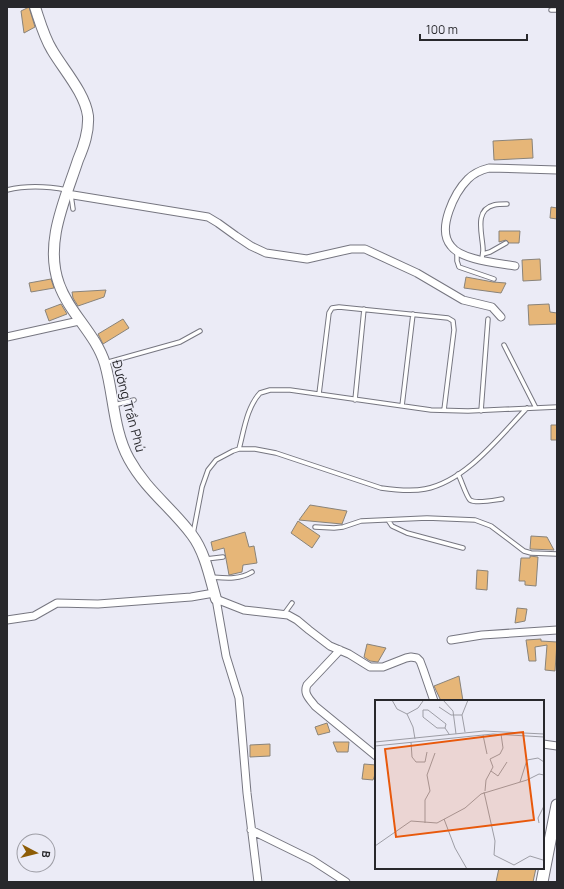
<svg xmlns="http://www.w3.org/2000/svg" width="564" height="889" viewBox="0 0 564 889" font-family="Manrope,sans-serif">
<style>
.building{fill:#e6b678;stroke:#89837a}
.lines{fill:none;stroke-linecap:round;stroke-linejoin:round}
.lane-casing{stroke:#767680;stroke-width:5.5}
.street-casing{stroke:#767680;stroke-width:9}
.secondary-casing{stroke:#767680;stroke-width:12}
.primary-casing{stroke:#767680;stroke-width:13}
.lane{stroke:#fff;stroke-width:3.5}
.street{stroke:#fff;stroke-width:7}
.secondary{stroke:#fff;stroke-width:10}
.primary{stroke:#fff;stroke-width:11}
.labels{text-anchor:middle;stroke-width:3;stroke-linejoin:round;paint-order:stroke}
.street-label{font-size:13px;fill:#28282c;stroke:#ebebf6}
.inset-road{fill:none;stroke:#9d9da5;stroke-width:1}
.view{fill:#e8590c;fill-opacity:0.15;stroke:#e8590c;stroke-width:2}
.inset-edge{fill:none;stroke:#28282c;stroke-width:2}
</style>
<rect width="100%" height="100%" fill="#ebebf6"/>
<path class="building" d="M 29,7 L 35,27 L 24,33 L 21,11 Z
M 532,139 L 533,158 L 494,160 L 493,141 Z
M 551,207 L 557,208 L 557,219 L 550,218 Z
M 499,231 L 520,231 L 519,243 L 509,243 L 506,240 L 499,242 Z
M 540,259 L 541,280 L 523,281 L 522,260 Z
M 466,277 L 493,282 L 506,283 L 501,293 L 464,288 Z
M 51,279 L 54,288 L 31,292 L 29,283 Z
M 106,290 L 104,297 L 78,306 L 73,298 L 72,292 Z
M 61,304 L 67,314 L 49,321 L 45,310 Z
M 549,304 L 550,312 L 557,313 L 557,324 L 529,325 L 528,305 Z
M 123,319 L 129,328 L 103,344 L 98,334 Z
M 551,425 L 557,425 L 557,440 L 551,440 Z
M 310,505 L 347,511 L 342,524 L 299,520 Z
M 298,521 L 320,536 L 312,548 L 291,533 Z
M 245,532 L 249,547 L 254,546 L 257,563 L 243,565 L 242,572 L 229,575 L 224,548 L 213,551 L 211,542 Z
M 531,536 L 547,537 L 554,550 L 530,549 Z
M 530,556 L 538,557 L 536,586 L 525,585 L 525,581 L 519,581 L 521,558 L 530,558 Z
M 477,570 L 488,571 L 487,590 L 476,589 Z
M 517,608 L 527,609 L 525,621 L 515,623 Z
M 541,639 L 541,641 L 557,642 L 555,671 L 545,670 L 547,645 L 535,647 L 536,661 L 529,661 L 526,640 Z
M 367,644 L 386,648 L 378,662 L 370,661 L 364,657 Z
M 459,676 L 463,701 L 441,701 L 434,686 Z
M 327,723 L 330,732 L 318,735 L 315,727 Z
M 333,742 L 349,742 L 348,752 L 337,752 Z
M 270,744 L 270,756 L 250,757 L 250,745 Z
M 364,764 L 376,765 L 376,772 L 373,780 L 362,779 Z
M 499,868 L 536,868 L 533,882 L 496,882 Z"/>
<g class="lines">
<defs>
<path id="lane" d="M 551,10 L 557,10
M 7,190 C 28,185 46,186 67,190
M 71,195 L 73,209
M 457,252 L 457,261 L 459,267 L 494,279
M 483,254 L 490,252 L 506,243
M 482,259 C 482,256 483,253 483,250 C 483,236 473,210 494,205 C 498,204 503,204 507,204
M 504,345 L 536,408
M 105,363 L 180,342 L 200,331
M 319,394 L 329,313 L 332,308 L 339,307 L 448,318 L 453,321 L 454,330 L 444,410
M 355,400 L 364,309
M 114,405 L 134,400
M 402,406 L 413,314
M 481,411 L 488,319
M 239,449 C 244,430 247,407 260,393 L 270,390 L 290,390 L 431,410 L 468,411 L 557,407
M 458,474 C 461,479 466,496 470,500 C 476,504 495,500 502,499
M 388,520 L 392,526 L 407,533 L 463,548
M 315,527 L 334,528 L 343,527 L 361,521 L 427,518 L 475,520 L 491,526 L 524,551 L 531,553 L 557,554
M 193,534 L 202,487 L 208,470 L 216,460 L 233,451 L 239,449 L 255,449 L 276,453 L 381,488 C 395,490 411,492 425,489 C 466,481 499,437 527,408
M 206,559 L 223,557
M 210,577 C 225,578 239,580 252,572
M 284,614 L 292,603"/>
<path id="street" d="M 67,194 L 208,217 L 218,223 L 236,236 L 251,246 L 266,253 L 307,259 L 351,249 L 365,249 L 417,273 L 463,300 L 492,307 L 501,317
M 515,266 C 498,263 461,260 451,246 C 436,229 455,192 468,179 C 474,173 481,170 489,168 L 557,170
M 7,337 L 79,321
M 216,599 L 226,656 L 239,698 L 247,793 L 258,882
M 216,599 L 244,610 L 288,615 L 297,620 L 309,630 L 330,646 L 349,654 L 370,667 L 383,667 L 406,658 L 411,657 L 417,658 L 420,661 L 423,669 L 434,701
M 7,620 L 34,616 L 57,603 L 98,604 L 191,597 L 214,593
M 451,640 L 482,635 L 557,630
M 340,650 L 307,685 C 303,694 310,699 315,706 L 376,756
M 543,744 L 557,746
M 251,830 L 312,860 L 346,882"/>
<path id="secondary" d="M 35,7 C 40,22 44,37 52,50 C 63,69 85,93 88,116 C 89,132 84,146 78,160 C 65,200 44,243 59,284 C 69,313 96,334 105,364 C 114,395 113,430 129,459 C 146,490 172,508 192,535 C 205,552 210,578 216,599"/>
<path id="primary" d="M 542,882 L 557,805"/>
</defs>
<use href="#lane" class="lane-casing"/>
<use href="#street" class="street-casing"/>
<use href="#secondary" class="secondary-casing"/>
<use href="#primary" class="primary-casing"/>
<use href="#lane" class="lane"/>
<use href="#street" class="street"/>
<use href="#secondary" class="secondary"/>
<use href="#primary" class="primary"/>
</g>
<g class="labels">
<g class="street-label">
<text transform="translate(129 406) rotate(75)" y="5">Đường Trần Phú</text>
</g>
</g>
<g transform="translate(375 700)">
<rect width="169" height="169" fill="#ebebf6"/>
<path class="inset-road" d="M 17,0 L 22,9 L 32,14 L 38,27 L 40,39M 68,0 L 78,11 L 81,34M 64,7 L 76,15 L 87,15 L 90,32M 32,14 L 43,8 L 48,1M 87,15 L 93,0M 70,28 L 62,28 L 48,17 L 48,10 L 53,10 L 71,24 L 70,28 L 74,34M 108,35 L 112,54M 0,42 L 109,31 L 169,34M 36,42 L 37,57 L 41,62 L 50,62 L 52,52M 0,46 L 118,34 L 169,37M 116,71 L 123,76 L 132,62M 145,82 L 152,60 L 163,58 L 169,62M 110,91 L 111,80 L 118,67 L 115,59 L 125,54 L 128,48 L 126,34M 109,92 L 120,141 L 119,155 L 139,165 L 155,156 L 168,160M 69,119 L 80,148 L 92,169M 50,123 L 50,100 L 55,91 L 52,75 L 60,53M 164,123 L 163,118 L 169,106M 0,146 L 36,121 L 62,123 L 90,108 L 106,94 L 152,80 L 164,74 L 169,75"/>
<path class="view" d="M 148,32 L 159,120 L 21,137 L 10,49 Z"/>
<rect width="169" height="169" class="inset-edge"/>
</g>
<rect width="564" height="889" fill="none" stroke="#28282c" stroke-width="16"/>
<g transform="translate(36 853) rotate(97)"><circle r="19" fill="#ebebf6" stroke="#9d9da5"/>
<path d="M0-3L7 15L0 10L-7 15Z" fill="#8d5c06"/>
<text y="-6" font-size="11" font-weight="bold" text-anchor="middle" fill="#28282c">B</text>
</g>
<path d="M420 34v6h107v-6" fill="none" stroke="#28282c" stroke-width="2"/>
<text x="426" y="34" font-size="12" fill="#28282c" stroke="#ebebf6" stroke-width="3" paint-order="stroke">100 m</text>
</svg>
